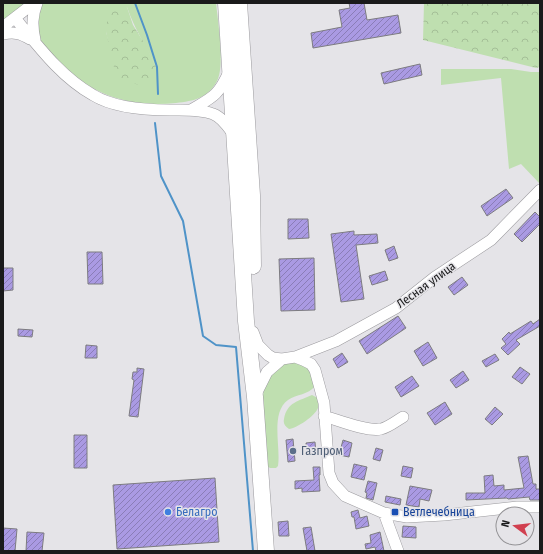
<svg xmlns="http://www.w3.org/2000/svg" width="543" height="554" viewBox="0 0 543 554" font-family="'Fira Sans Condensed',sans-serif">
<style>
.grass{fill:#bfdfb0;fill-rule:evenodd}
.forest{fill:url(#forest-crowns)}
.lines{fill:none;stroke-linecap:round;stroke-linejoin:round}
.stream{stroke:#4f93c8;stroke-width:2}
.building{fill:url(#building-hatch);stroke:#7d7c80}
.minor-casing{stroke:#9b9a9e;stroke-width:12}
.highway-casing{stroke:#9b9a9e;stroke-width:17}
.minor{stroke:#fff;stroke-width:11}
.highway{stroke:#fff;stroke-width:16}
.service-dot{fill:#5c6f8a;stroke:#e5e4e8;stroke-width:1.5}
.shop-dot{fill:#3f7fe0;stroke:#e5e4e8;stroke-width:1.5}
.transit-dot{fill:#1a4fb4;stroke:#e5e4e8;stroke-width:1.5}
.labels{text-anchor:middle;stroke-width:3;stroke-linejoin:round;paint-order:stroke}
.street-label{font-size:12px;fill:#1a1a1b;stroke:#e5e4e8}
.service-label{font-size:12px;fill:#4e5e75;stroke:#e5e4e8;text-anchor:start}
.shop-label{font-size:12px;fill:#366cbe;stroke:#e5e4e8;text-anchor:start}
.transit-label{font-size:12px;fill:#164399;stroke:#e5e4e8;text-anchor:start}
</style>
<defs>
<pattern id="forest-crowns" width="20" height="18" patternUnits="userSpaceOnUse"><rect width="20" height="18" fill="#bfdfb0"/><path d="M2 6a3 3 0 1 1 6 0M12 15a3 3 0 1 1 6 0" fill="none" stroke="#a4bf97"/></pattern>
<pattern id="building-hatch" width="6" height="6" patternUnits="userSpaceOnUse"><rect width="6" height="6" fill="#aa9ae3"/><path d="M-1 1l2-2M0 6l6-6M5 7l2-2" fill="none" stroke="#8a7db7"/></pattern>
</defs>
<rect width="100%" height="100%" fill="#e5e4e8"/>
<path class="grass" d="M 3,3 L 25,3 L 3,21 Z
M 41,3 L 216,3 C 218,22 225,66 217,81 C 208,98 194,101 176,103 C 128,108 88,94 56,58 C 51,53 43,46 40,40 C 38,35 37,16 37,10 ZM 127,7 C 134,28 146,46 156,67 L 111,49 L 106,32 Z
M 441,69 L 511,69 L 531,72 L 540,72 L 540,184 L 521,164 L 509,169 L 501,78 L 441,85 Z
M 294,361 L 312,370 L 315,386 C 308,395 297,394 288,400 C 270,413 281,447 278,466 L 276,468 L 270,468 L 267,466 L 263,397 L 264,386 L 269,376 L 281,363 Z
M 312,395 L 318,398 C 318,402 319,405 318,408 C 315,416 297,428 289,429 C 285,426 283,424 284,419 C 287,402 299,401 312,395 Z"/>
<path class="forest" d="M 424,3 L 540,3 L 540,67 L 536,68 L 423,40 Z
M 127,7 L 133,25 L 146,46 L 156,67 L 154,81 L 146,88 L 116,76 L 106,32 L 108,13 Z"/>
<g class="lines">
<path class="stream" d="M 135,3 L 147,35 L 157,67 L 158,94
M 155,123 L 161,176 L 183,221 L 203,336 L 216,345 L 236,347 L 253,551"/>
</g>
<path class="building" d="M 349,3 L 364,3 L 367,20 L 398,15 L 401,33 L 313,48 L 311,33 L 342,27 L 339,10 L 350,8 Z
M 420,64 L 422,75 L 384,84 L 381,73 Z
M 506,189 L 513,198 L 487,216 L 481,206 Z
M 535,212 L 540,217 L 540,224 L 522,242 L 514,234 Z
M 288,219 L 308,219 L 309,238 L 288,239 Z
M 354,231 L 354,235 L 377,234 L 378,243 L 356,245 L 364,299 L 341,302 L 331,234 Z
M 394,246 L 398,258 L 389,261 L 385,250 Z
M 87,252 L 102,252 L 103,284 L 88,284 Z
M 314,258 L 315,310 L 281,311 L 279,259 Z
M 3,268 L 13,268 L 13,290 L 3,291 Z
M 385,271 L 388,280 L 372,285 L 369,276 Z
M 462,277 L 468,285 L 454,295 L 448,287 Z
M 398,316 L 406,328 L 367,354 L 359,341 Z
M 540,319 L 540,326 L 516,340 L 520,344 L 508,355 L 501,348 L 506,344 L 502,339 L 509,332 L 510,334 L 531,321 L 533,324 Z
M 18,329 L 33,330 L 32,337 L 18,336 Z
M 428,342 L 437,358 L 423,366 L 414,351 Z
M 86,345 L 97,346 L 97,358 L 85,358 Z
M 342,353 L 348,362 L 338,368 L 333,359 Z
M 495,354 L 499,360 L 486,367 L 482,361 Z
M 520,367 L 530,374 L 522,384 L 512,377 Z
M 137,368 L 144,369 L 138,417 L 129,416 L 134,380 L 132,379 L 133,372 L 137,372 Z
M 463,371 L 469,380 L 456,388 L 450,380 Z
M 412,376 L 419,386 L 401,397 L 395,387 Z
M 445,402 L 452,414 L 435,425 L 427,413 Z
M 495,407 L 503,414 L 492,425 L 485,419 Z
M 74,435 L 87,435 L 87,468 L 74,468 Z
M 293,439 L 295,461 L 288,462 L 286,440 Z
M 343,440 L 352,443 L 349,457 L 339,455 Z
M 315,442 L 316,454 L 307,454 L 306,443 Z
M 376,448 L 383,450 L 380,461 L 373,459 Z
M 528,456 L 533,484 L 536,484 L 536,489 L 540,489 L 540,500 L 530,500 L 529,497 L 508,499 L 507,498 L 466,500 L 466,493 L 485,493 L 484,476 L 493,475 L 494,486 L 504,485 L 504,490 L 524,488 L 518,457 Z
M 354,464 L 367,467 L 364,480 L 351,477 Z
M 403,466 L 413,468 L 411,478 L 401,476 Z
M 313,467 L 320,467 L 320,475 L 319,475 L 320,491 L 302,492 L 302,488 L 295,489 L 295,481 L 314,480 Z
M 215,478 L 219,542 L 117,549 L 113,485 Z
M 368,481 L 377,483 L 373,500 L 366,498 L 367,493 L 365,492 Z
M 410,486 L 432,490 L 429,501 L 420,499 L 419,507 L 406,505 Z
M 386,496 L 401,499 L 400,505 L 385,502 Z
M 358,510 L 360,518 L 367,516 L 369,526 L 356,529 L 354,517 L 352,517 L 351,512 Z
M 288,521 L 289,536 L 279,536 L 278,522 Z
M 403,526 L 416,527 L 416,538 L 402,537 Z
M 311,527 L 315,551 L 307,551 L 303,528 Z
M 3,528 L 17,529 L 15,551 L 3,551 Z
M 27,532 L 44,533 L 42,551 L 26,551 Z
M 380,532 L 384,551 L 376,551 L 375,547 L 366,549 L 365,544 L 371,543 L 370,535 Z"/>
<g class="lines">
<defs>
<path id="minor" d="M 15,18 C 38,46 61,77 93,95 C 114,108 146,110 170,110 C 183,110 201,109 213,114 C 222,117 228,127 234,135
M 3,27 L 34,3
M 3,34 C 14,32 20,33 30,39
M 35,40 C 32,26 32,16 37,3
M 191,110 C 213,97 218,96 229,72
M 253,332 L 258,345 L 268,355 L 273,358 L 282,359 L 295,357 L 303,360 L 311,364 L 315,370 L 324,403 L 329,473 L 333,483 L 345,496 L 384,513 L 407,517 L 444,515 L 517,507 L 540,507
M 295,357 L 336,341 L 396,308 L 435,277 L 491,240 L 540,190
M 255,396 L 267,372 L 282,359
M 324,416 C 338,420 367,432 381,429 C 389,427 396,421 403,417
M 384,513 L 398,551"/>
<path id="highway" d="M 226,3 L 246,321 L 255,397 L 266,551
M 239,3 L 252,195 L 253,266"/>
</defs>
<use href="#minor" class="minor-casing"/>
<use href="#highway" class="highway-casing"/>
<use href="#minor" class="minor"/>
<use href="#highway" class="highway"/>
</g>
<circle class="service-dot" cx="293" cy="451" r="4"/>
<circle class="shop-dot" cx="168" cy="512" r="4"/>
<rect class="transit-dot" x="391" y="508" width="8" height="8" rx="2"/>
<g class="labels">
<g class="street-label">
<text transform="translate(426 285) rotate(-36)" y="4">Лесная улица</text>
</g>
<g class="service-label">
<text x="301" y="455">Газпром</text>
</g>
<g class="shop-label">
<text x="176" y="516">Белагро</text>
</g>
<g class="transit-label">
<text x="403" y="516">Ветлечебница</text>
</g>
</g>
<rect width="543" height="554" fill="none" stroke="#1a1a1b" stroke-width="8"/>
<g transform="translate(515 526) rotate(285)"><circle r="19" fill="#e5e4e8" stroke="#949396"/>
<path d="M0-3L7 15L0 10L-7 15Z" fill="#d14050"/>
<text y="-6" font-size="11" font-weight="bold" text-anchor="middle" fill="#1a1a1b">N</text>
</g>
</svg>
